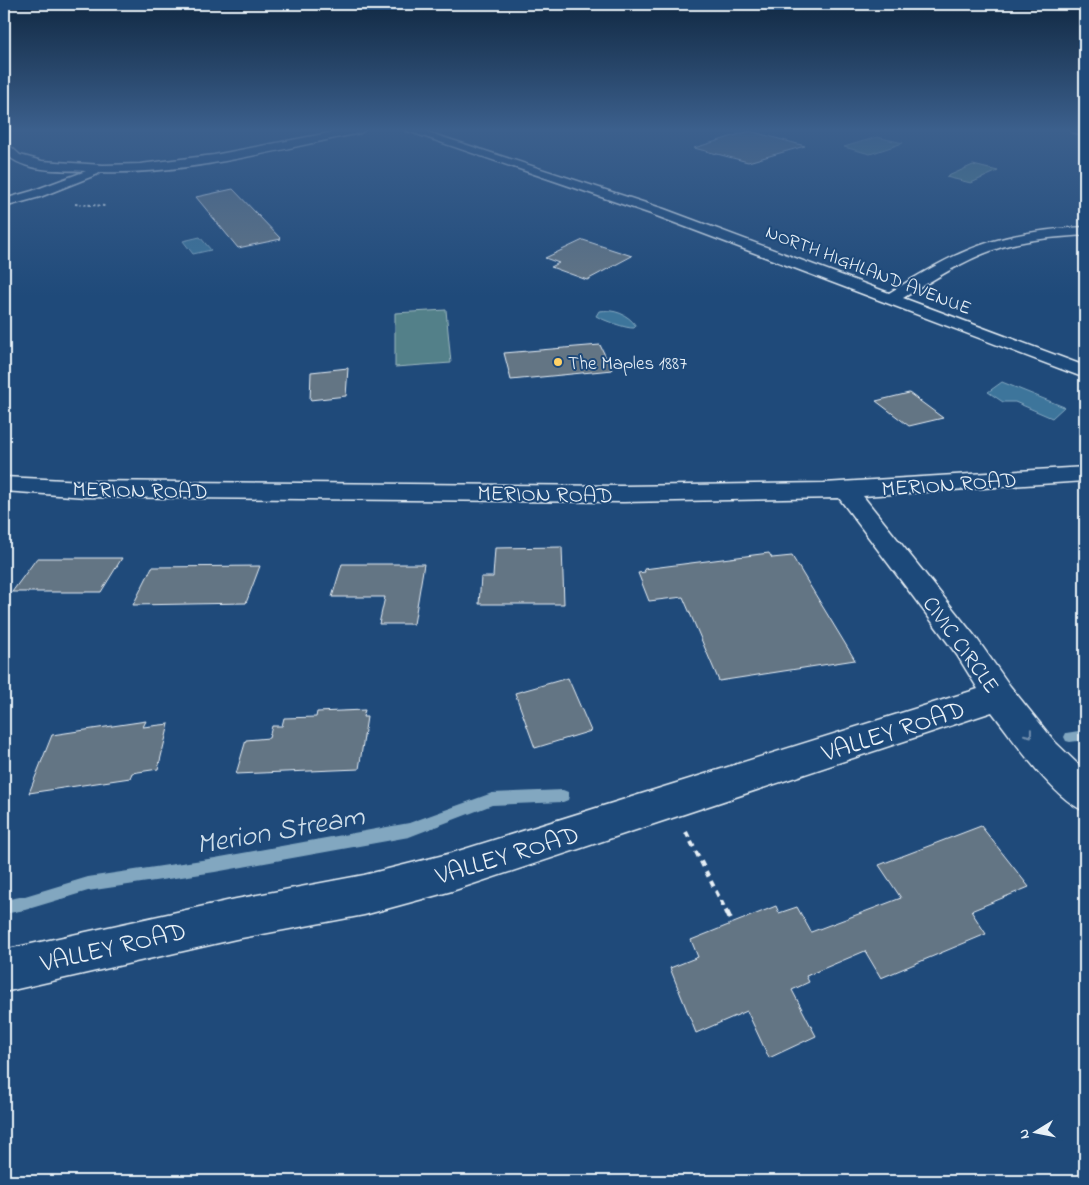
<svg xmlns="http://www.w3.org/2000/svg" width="1089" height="1185" viewBox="0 0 1089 1185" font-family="'Indie Flower',sans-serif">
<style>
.green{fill:#528089;stroke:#9db8c0}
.water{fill:#3e759b;stroke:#82a7c0}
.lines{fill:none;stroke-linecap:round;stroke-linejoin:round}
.stream{fill:#82a7c0;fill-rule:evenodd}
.building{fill:#647484;stroke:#e8f1f8}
.minor-casing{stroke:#e8f1f8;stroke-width:3}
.path-far2{stroke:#e8f1f8;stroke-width:2;stroke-dasharray:2.5 2;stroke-linecap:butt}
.path-far1{stroke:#e8f1f8;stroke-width:4;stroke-dasharray:6 5;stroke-linecap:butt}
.path{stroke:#e8f1f8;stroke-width:5;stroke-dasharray:8 6;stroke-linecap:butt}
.minor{fill:#1f4a7a;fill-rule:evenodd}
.oneway{stroke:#6f8dac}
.poi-dot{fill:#ffd166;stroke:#1f4a7a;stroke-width:2}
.labels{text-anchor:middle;stroke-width:4;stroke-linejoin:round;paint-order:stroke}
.far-street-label{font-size:19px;fill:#e8f1f8;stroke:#1f4a7a}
.far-poi-label{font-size:19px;fill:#e8f1f8;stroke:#1f4a7a;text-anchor:start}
.street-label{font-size:22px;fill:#e8f1f8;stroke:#1f4a7a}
.near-street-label{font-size:26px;fill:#e8f1f8;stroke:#1f4a7a}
.near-water-label{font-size:29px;font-style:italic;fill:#cedeea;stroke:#1f4a7a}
</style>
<rect width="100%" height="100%" fill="#1f4a7a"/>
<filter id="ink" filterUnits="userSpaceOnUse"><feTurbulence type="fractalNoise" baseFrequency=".02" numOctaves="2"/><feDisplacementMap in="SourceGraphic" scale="10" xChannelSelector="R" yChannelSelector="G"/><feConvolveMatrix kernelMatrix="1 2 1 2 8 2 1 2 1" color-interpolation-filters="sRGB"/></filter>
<g filter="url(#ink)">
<path class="green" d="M 877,137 L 903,143 L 870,154 L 844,147 Z
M 973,165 L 998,171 L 971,183 L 946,177 Z
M 446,310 L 451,363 L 395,367 L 395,313 Z"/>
<path class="water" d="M 200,237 L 211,250 L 193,254 L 183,241 Z
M 599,311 C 614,309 628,314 636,326 L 634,328 C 627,329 603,320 596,316 Z
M 1002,382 L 1064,407 L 1052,418 L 1015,402 L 1003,402 L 988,392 Z"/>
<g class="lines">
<path class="stream" d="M 1085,730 L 1085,740 L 1070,742 L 1066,741 L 1064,737 L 1066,733 Z
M 563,790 L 568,792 L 569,796 L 568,800 L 563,802 L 492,805 L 409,837 L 215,872 L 88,891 L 25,910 L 4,914 L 4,900 L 25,896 L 88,877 L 215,858 L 409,823 L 492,793 Z"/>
</g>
<path class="building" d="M 750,131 L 805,146 L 748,162 L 694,148 Z
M 233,189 L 281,239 L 238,248 L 196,197 Z
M 583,240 L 632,256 L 587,280 L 551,267 L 559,263 L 545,258 Z
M 600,345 L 612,370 L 511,380 L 504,353 Z
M 348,368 L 346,396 L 310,400 L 311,372 Z
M 909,393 L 943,418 L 909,426 L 876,401 Z
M 562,547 L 564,604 L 479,604 L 481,577 L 493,577 L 495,548 Z
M 769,553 L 772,558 L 792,556 L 855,660 L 719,681 L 683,597 L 649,601 L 638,573 L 645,572 L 644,569 Z
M 37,558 L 122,558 L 101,592 L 12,592 Z
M 342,564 L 424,564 L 414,624 L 379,624 L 385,597 L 332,597 Z
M 260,566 L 246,603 L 133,605 L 152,567 Z
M 568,678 L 591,731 L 535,748 L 515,693 Z
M 365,710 L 363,717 L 367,717 L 359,769 L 236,774 L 246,740 L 269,738 L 272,726 L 282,726 L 284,718 L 316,717 L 317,712 Z
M 146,721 L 143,727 L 169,724 L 158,769 L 132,773 L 130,778 L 29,793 L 52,735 Z
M 981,826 L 1029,887 L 971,911 L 986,934 L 881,978 L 865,951 L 806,976 L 809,982 L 792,990 L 816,1036 L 769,1058 L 747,1011 L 696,1033 L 670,968 L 698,957 L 691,940 L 776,906 L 779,913 L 797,907 L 811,932 L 901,898 L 879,865 Z"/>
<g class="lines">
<defs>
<path id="minor" d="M 344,130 L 365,130 L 360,133 C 275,150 187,175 100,172 L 98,174 L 40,197 L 4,207 L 4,199 L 32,191 L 86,171 C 60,170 23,173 4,152 L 4,143 L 8,144 L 20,155 L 42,161 L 103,165 L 140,164 L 214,155 Z
M 405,130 L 421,130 L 664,209 L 889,293 C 914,278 939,262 966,251 C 1003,235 1045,229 1085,227 L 1085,235 C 1057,237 1029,239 1002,247 C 966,258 935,279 903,298 L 1085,366 L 1085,378 L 654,215 Z
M 1070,130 L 1085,130 L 1085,135 L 1072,132 Z
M 1085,467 L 1085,481 L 863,496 L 977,639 L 1010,686 L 1055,742 L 1085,771 L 1085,811 C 1054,800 1013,739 992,712 L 452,891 L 364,915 L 236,939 L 4,992 L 4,950 L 236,899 L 364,875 L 452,853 L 978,689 L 957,655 L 839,498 L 623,502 L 85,497 L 4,491 L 4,477 L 85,481 L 623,486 L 824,483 Z"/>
</defs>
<use href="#minor" class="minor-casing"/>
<path class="path-far2" d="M 75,204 L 106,206"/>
<path class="path-far1" d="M 686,832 L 727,913"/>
<path class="path" d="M 727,912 L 732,923"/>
<use href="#minor" class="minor"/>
</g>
<defs><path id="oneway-chevron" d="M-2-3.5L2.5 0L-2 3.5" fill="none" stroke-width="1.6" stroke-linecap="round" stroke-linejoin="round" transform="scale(1.25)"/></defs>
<use class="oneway" href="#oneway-chevron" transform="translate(1029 734) rotate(52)"/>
</g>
<linearGradient id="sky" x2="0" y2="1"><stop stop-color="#112943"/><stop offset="0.44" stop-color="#3c608d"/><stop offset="1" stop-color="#3c608d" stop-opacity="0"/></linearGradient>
<rect width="1089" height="296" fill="url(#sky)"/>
<circle class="poi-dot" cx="558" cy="362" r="5"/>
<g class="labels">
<g class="far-street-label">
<text transform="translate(869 269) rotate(21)" y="7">NORTH HIGHLAND AVENUE</text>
</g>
<g class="far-poi-label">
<text x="568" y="369">The Maples 1887</text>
</g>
<g class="street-label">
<text transform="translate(949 483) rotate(-4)" y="8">MERION ROAD</text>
<text transform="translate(140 489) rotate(1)" y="8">MERION ROAD</text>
<text transform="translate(545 493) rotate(1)" y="8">MERION ROAD</text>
<text transform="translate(962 644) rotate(54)" y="8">CIVIC CIRCLE</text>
</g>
<g class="near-street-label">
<text transform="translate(893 730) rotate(-18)" y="9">VALLEY ROAD</text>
<text transform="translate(507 854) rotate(-17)" y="9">VALLEY ROAD</text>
<text transform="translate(113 946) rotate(-13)" y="9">VALLEY ROAD</text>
</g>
<g class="near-water-label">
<text transform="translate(280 829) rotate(-10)" y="10">Merion Stream</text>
</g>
</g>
<rect width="1089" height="1185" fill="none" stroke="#1f4a7a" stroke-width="20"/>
<rect x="10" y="10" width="1069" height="1165" fill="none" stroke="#e8f1f8" stroke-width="2" filter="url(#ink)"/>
<g transform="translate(1036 1132) rotate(260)" stroke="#1f4a7a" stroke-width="4" paint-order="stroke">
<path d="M0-4L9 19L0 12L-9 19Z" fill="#e8f1f8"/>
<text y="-8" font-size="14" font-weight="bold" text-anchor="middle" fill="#e8f1f8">N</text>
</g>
</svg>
